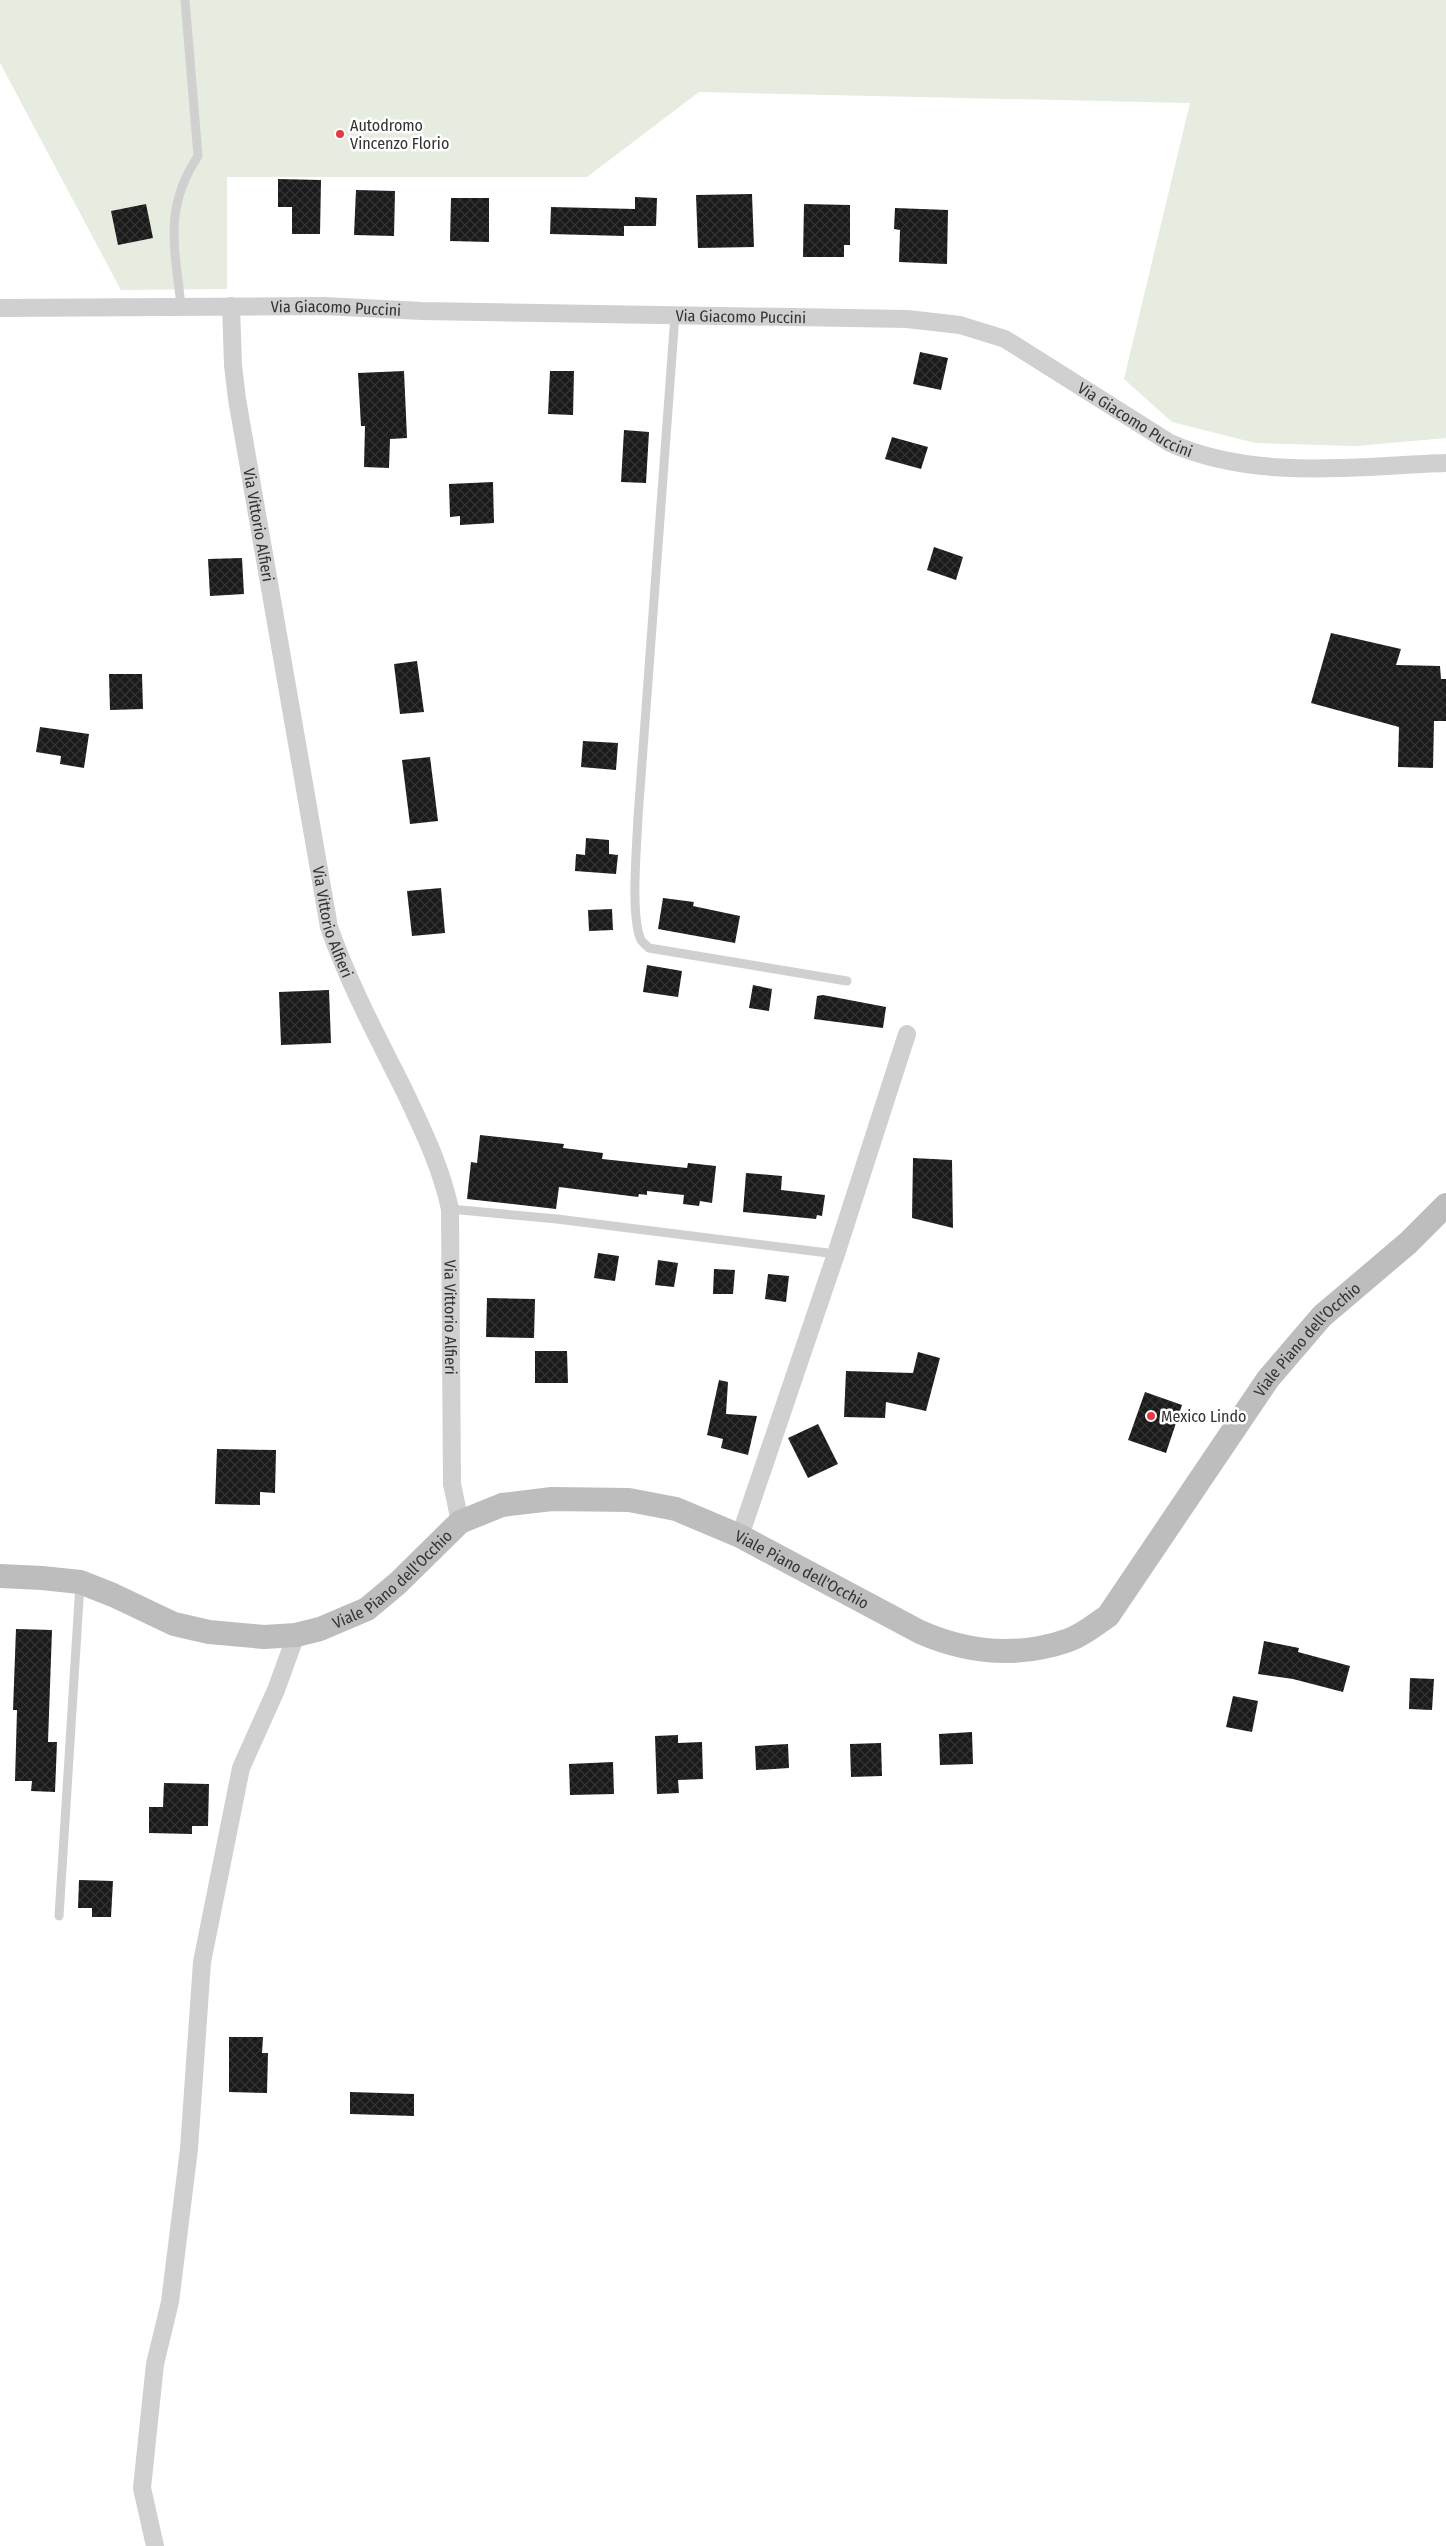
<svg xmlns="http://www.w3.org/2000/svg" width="1446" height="2546" viewBox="0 0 1446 2546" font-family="'Fira Sans Condensed',sans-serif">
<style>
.green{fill:#e6ecdf}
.building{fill:url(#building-cross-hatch)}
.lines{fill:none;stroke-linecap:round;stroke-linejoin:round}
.service{stroke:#d0d0d0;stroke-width:9}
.minor{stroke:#d0d0d0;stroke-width:18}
.secondary{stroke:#bdbdbd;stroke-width:24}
.poi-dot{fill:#e63946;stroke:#fff;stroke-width:2}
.labels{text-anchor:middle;stroke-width:5;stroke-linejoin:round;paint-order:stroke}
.poi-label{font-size:16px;fill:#333;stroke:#fff;text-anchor:start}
.street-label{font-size:16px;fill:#333;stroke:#fff}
</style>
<defs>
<pattern id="building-cross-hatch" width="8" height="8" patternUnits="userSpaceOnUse" patternTransform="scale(1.25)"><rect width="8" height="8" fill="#1a1a1a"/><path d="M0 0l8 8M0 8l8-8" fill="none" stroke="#333"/></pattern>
</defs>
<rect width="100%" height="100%" fill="#fff"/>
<path class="green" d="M 0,0 L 1446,0 L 1446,438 L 1356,446 L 1255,443 L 1172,422 L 1124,379 L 1190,103 L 699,92 L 587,177 L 227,177 L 227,289 L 121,290 L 0,63 Z"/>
<path class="building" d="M 278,179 L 321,180 L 320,234 L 292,234 L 292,207 L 278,207 Z
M 356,190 L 395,191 L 394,236 L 354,235 Z
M 752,194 L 754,247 L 698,248 L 696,195 Z
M 635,197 L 657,198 L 656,226 L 624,226 L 624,236 L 550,234 L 551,207 L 635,209 Z
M 451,198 L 489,198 L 489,242 L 450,241 Z
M 146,204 L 153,238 L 118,245 L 111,211 Z
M 804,204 L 850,205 L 850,245 L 844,245 L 844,257 L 803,257 Z
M 895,208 L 948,210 L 947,264 L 899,262 L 900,230 L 894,229 Z
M 920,352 L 948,358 L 941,390 L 913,384 Z
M 404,371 L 407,438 L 390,439 L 389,468 L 364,467 L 365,426 L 361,426 L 358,373 Z
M 550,371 L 574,371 L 573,415 L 548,414 Z
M 624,430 L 649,432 L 646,483 L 621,482 Z
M 892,437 L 928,447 L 921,469 L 885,459 Z
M 493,482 L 494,523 L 460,525 L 460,516 L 450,517 L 449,484 Z
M 934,547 L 963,557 L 956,580 L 927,570 Z
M 242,558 L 244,594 L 210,596 L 208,559 Z
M 1331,633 L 1401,649 L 1396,665 L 1440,666 L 1441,679 L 1446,679 L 1446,721 L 1434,721 L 1433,768 L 1398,767 L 1399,727 L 1311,703 Z
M 417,661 L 424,712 L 400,714 L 394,664 Z
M 109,674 L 142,674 L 143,709 L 110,710 Z
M 40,727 L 89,734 L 84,768 L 60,764 L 61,756 L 36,752 Z
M 583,741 L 618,743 L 616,770 L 581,767 Z
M 430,757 L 438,821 L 410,824 L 402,760 Z
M 586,838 L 609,840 L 609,854 L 618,855 L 616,874 L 575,871 L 576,854 L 585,855 Z
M 441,888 L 445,933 L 412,936 L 407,891 Z
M 663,898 L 694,902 L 693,906 L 740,916 L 735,943 L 658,929 Z
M 612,909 L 613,930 L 589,931 L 588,910 Z
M 647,965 L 682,971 L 678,997 L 643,992 Z
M 753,985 L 772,989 L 769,1011 L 749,1008 Z
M 329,990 L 331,1043 L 281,1045 L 279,992 Z
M 823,995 L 886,1007 L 883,1028 L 814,1019 L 817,996 Z
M 480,1135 L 564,1144 L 563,1148 L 603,1153 L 602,1159 L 687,1168 L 688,1163 L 716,1166 L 712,1203 L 700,1201 L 699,1206 L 683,1204 L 684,1195 L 647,1191 L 647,1195 L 639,1194 L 638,1197 L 559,1187 L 556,1209 L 467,1199 L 471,1162 L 477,1163 Z
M 913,1158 L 952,1160 L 953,1228 L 912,1218 Z
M 746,1173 L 782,1176 L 781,1190 L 825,1195 L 822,1216 L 817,1215 L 816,1219 L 743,1212 Z
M 598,1253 L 619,1256 L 615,1281 L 594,1278 Z
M 658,1260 L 678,1263 L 674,1287 L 655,1285 Z
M 714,1269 L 735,1270 L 733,1294 L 713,1294 Z
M 768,1274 L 789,1276 L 786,1302 L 765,1299 Z
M 487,1298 L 535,1299 L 534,1338 L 486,1337 Z
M 535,1351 L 567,1351 L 568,1383 L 535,1383 Z
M 918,1352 L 940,1358 L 926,1411 L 886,1402 L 885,1418 L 844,1417 L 846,1371 L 913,1373 Z
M 719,1380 L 728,1382 L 726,1414 L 757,1416 L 748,1455 L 721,1448 L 723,1439 L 707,1435 Z
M 1145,1392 L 1182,1405 L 1166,1453 L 1128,1440 Z
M 818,1424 L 838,1464 L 808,1478 L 788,1438 Z
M 217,1449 L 276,1450 L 275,1493 L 260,1492 L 260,1505 L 215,1504 Z
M 16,1629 L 52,1630 L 48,1742 L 57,1742 L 55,1792 L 31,1791 L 32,1781 L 15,1781 L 17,1710 L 13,1710 Z
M 1264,1641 L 1299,1648 L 1298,1652 L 1350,1666 L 1343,1692 L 1293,1679 L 1258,1674 Z
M 1410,1678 L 1434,1679 L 1432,1710 L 1409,1709 Z
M 1233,1696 L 1258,1701 L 1252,1732 L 1226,1727 Z
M 972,1732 L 973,1764 L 940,1765 L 939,1734 Z
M 678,1735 L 678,1743 L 702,1742 L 703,1779 L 678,1780 L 679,1793 L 657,1794 L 655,1736 Z
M 881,1743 L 882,1776 L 851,1777 L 850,1744 Z
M 788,1744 L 789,1768 L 756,1770 L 755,1746 Z
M 613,1762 L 614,1794 L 570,1795 L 569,1764 Z
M 164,1783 L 209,1784 L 208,1826 L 192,1826 L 192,1834 L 149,1833 L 149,1807 L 163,1807 Z
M 79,1880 L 113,1881 L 111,1917 L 92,1917 L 92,1908 L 78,1908 Z
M 229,2037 L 263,2037 L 262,2053 L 268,2053 L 267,2093 L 229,2092 Z
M 350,2092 L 414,2094 L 414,2116 L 350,2114 Z"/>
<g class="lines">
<path class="service" d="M 181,306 C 175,248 163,209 198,156 L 185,0
M 675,315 L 638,817 C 637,845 630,916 641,940 C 643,943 646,945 649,948 L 847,981
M 450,1209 L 557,1219 L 836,1254
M 59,1916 L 80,1584"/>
<g class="minor">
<path id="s1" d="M 231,306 L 233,365 L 237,399 L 329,927 C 349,984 378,1038 405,1092 C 423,1130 441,1167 450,1209 L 452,1484 L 460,1522"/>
<path id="s2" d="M 0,308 L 324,306 L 422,311 L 907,319 L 960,325 L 1005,339 L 1170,443 C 1256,481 1355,466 1446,463"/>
<path d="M 740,1536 L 836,1254 L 907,1034"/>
<path d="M 155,2546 L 142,2488 L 155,2364 L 170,2302 L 189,2149 L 202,1962 L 241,1768 L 276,1690 L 296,1635"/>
</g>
<path class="secondary" id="s3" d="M 0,1576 L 42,1578 L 80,1582 L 113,1595 L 174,1624 L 209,1632 L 264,1637 L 296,1635 L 320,1629 L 367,1609 L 398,1583 L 460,1522 L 502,1505 L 552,1499 L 629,1500 L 676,1509 L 740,1536 L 920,1632 C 968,1653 1018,1658 1069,1640 C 1083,1635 1096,1624 1108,1616 L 1268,1379 L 1322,1316 L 1408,1243 L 1446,1205"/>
</g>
<g class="poi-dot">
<circle cx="340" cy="134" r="5"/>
<circle cx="1151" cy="1416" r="5"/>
</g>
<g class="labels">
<g class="poi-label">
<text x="350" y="131">Autodromo<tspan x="350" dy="18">Vincenzo Florio</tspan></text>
<text x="1161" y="1422">Mexico Lindo</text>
</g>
<g class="street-label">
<text dy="6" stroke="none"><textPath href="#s2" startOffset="336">Via Giacomo Puccini</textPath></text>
<text dy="6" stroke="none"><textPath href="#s2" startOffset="741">Via Giacomo Puccini</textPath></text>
<text dy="6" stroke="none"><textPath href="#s2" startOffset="1161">Via Giacomo Puccini</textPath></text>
<text dy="6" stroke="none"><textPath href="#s1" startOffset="221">Via Vittorio Alfieri</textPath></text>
<text dy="6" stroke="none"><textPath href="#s1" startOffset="625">Via Vittorio Alfieri</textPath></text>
<text dy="6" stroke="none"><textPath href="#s1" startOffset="1045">Via Vittorio Alfieri</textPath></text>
<text dy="6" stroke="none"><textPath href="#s3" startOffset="1544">Viale Piano dell'Occhio</textPath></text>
<text dy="6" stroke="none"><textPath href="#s3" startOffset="870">Viale Piano dell'Occhio</textPath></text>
<text dy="6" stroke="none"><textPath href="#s3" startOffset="420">Viale Piano dell'Occhio</textPath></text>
</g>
</g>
</svg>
